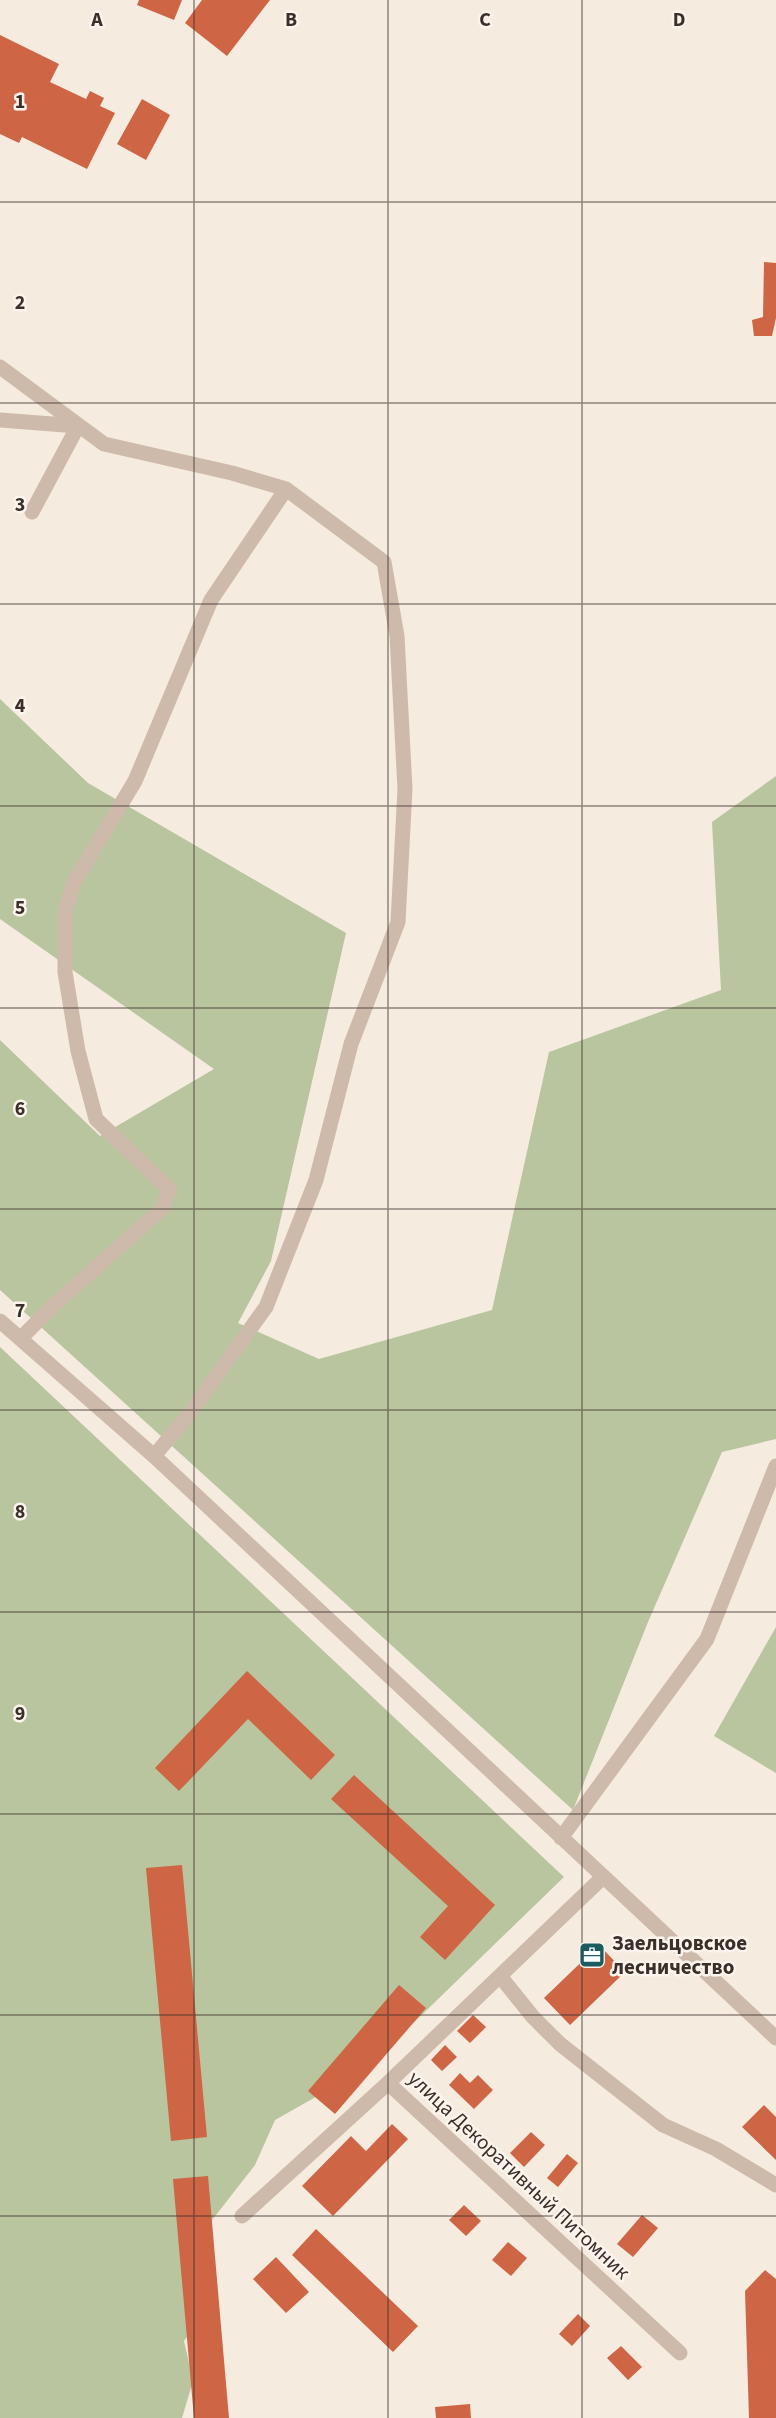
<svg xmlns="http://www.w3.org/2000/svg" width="776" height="2418" viewBox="0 0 776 2418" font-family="'Source Sans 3',sans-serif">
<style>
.green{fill:#b8c59e}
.building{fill:#ce6544}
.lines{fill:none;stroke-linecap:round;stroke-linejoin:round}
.minor{stroke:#cebaaa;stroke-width:15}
.grid{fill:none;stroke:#3b2f2a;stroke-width:1.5;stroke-opacity:0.55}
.labels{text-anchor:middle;stroke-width:5;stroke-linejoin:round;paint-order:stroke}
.poi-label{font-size:21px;font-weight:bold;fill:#3b2f2a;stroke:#fcf5ed;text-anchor:start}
.street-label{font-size:21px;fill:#3b2f2a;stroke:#fcf5ed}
.grid-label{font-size:20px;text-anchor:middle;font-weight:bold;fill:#3b2f2a;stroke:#fcf5ed;stroke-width:5;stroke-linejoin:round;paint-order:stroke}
</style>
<rect width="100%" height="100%" fill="#f5ebdf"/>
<path class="green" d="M 0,699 L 88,783 L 346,933 L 271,1261 L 238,1323 L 319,1359 L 492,1310 L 549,1052 L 721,990 L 712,822 L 776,776 L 776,1439 L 722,1452 L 648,1622 L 573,1810 L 0,1290 L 0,1040 L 100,1136 L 214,1069 L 0,919 Z
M 0,1347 L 564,1877 L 367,2068 L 275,2120 L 255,2165 L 191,2247 L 214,2300 L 184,2341 L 193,2381 L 182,2418 L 0,2418 Z
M 776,1627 L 776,1773 L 714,1736 Z"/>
<path class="building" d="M 139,0 L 182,0 L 174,20 L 137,5 Z
M 202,0 L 270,0 L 227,56 L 185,23 Z
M 0,35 L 59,64 L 50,82 L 86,99 L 90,91 L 104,98 L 100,106 L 115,113 L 87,169 L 22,137 L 19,143 L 0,134 Z
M 142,99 L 170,115 L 146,160 L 117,144 Z
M 764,262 L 776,263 L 776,318 L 772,336 L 754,336 L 752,320 L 763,317 Z
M 247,1671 L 335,1755 L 311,1780 L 248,1719 L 179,1791 L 155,1768 Z
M 354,1775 L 495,1905 L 445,1960 L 420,1937 L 448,1906 L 331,1799 Z
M 182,1865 L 207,2137 L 171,2141 L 146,1868 Z
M 599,1945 L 625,1972 L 570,2025 L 544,1998 Z
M 399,1985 L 426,2008 L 335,2114 L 308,2091 Z
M 473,2015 L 486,2027 L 470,2043 L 457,2031 Z
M 445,2045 L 457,2057 L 442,2071 L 431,2060 Z
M 460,2073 L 470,2083 L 478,2075 L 493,2090 L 474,2109 L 449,2085 Z
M 764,2105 L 776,2117 L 776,2160 L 742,2127 Z
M 392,2124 L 408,2139 L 333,2216 L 302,2186 L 351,2136 L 366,2151 Z
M 531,2132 L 545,2145 L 524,2167 L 510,2153 Z
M 567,2154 L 578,2163 L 558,2187 L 547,2178 Z
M 208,2176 L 229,2418 L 194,2418 L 173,2179 Z
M 464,2205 L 481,2221 L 466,2236 L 449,2220 Z
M 642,2215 L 658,2228 L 633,2257 L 617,2244 Z
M 316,2229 L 418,2326 L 393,2352 L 292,2255 Z
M 508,2242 L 527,2258 L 511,2276 L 492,2260 Z
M 276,2257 L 309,2292 L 286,2313 L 253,2279 Z
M 765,2270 L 776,2279 L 776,2418 L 749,2418 L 745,2291 Z
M 578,2314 L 590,2326 L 572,2346 L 559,2334 Z
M 621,2346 L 642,2367 L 628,2380 L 607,2358 Z
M 470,2404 L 471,2418 L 436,2418 L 435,2407 Z"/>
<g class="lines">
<path class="minor" d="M 0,367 L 104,444 L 232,473 L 286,489 L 384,562 L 397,636 L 405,789 L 398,922 L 351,1044 L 316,1180 L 266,1307 L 190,1413 L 154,1456
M 0,420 L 78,426 L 32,512
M 0,1321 L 154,1456 L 776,2038
M 21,1338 L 54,1305 L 162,1209 L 169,1189 L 96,1119 L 78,1051 L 65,972 L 65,912 L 74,882 L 135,781 L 211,600 L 286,489
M 561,1838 L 707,1639 L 776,1466
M 500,1976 L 533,2017 L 560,2044 L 663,2125 L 716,2149 L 776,2185
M 388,2083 L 680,2353
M 242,2216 L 388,2083 L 603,1877"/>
</g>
<path class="grid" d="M 194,0 L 194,2418M 388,0 L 388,2418M 582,0 L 582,2418M 0,202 L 776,202M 0,403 L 776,403M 0,604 L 776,604M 0,806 L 776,806M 0,1008 L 776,1008M 0,1209 L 776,1209M 0,1410 L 776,1410M 0,1612 L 776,1612M 0,1814 L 776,1814M 0,2015 L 776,2015M 0,2216 L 776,2216"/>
<defs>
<symbol id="office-square" viewBox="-11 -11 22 22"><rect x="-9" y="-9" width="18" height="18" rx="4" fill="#1c5c60" stroke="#fcf5ed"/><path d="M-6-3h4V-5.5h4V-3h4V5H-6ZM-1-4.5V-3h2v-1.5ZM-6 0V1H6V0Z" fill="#fff"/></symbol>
</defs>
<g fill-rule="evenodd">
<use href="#office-square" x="577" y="1940" width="30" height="30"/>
</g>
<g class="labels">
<g class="poi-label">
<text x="612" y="1950">Заельцовское<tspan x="612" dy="24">лесничество</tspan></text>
</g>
<g class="street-label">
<text transform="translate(519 2175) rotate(43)" y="7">улица Декоративный Питомник</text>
</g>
</g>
<g class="grid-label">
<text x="97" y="26">A</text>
<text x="291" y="26">B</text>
<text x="485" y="26">C</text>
<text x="679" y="26">D</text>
<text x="20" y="108">1</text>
<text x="20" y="309">2</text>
<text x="20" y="511">3</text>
<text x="20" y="712">4</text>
<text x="20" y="914">5</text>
<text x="20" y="1115">6</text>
<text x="20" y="1317">7</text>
<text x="20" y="1518">8</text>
<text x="20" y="1720">9</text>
</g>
</svg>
